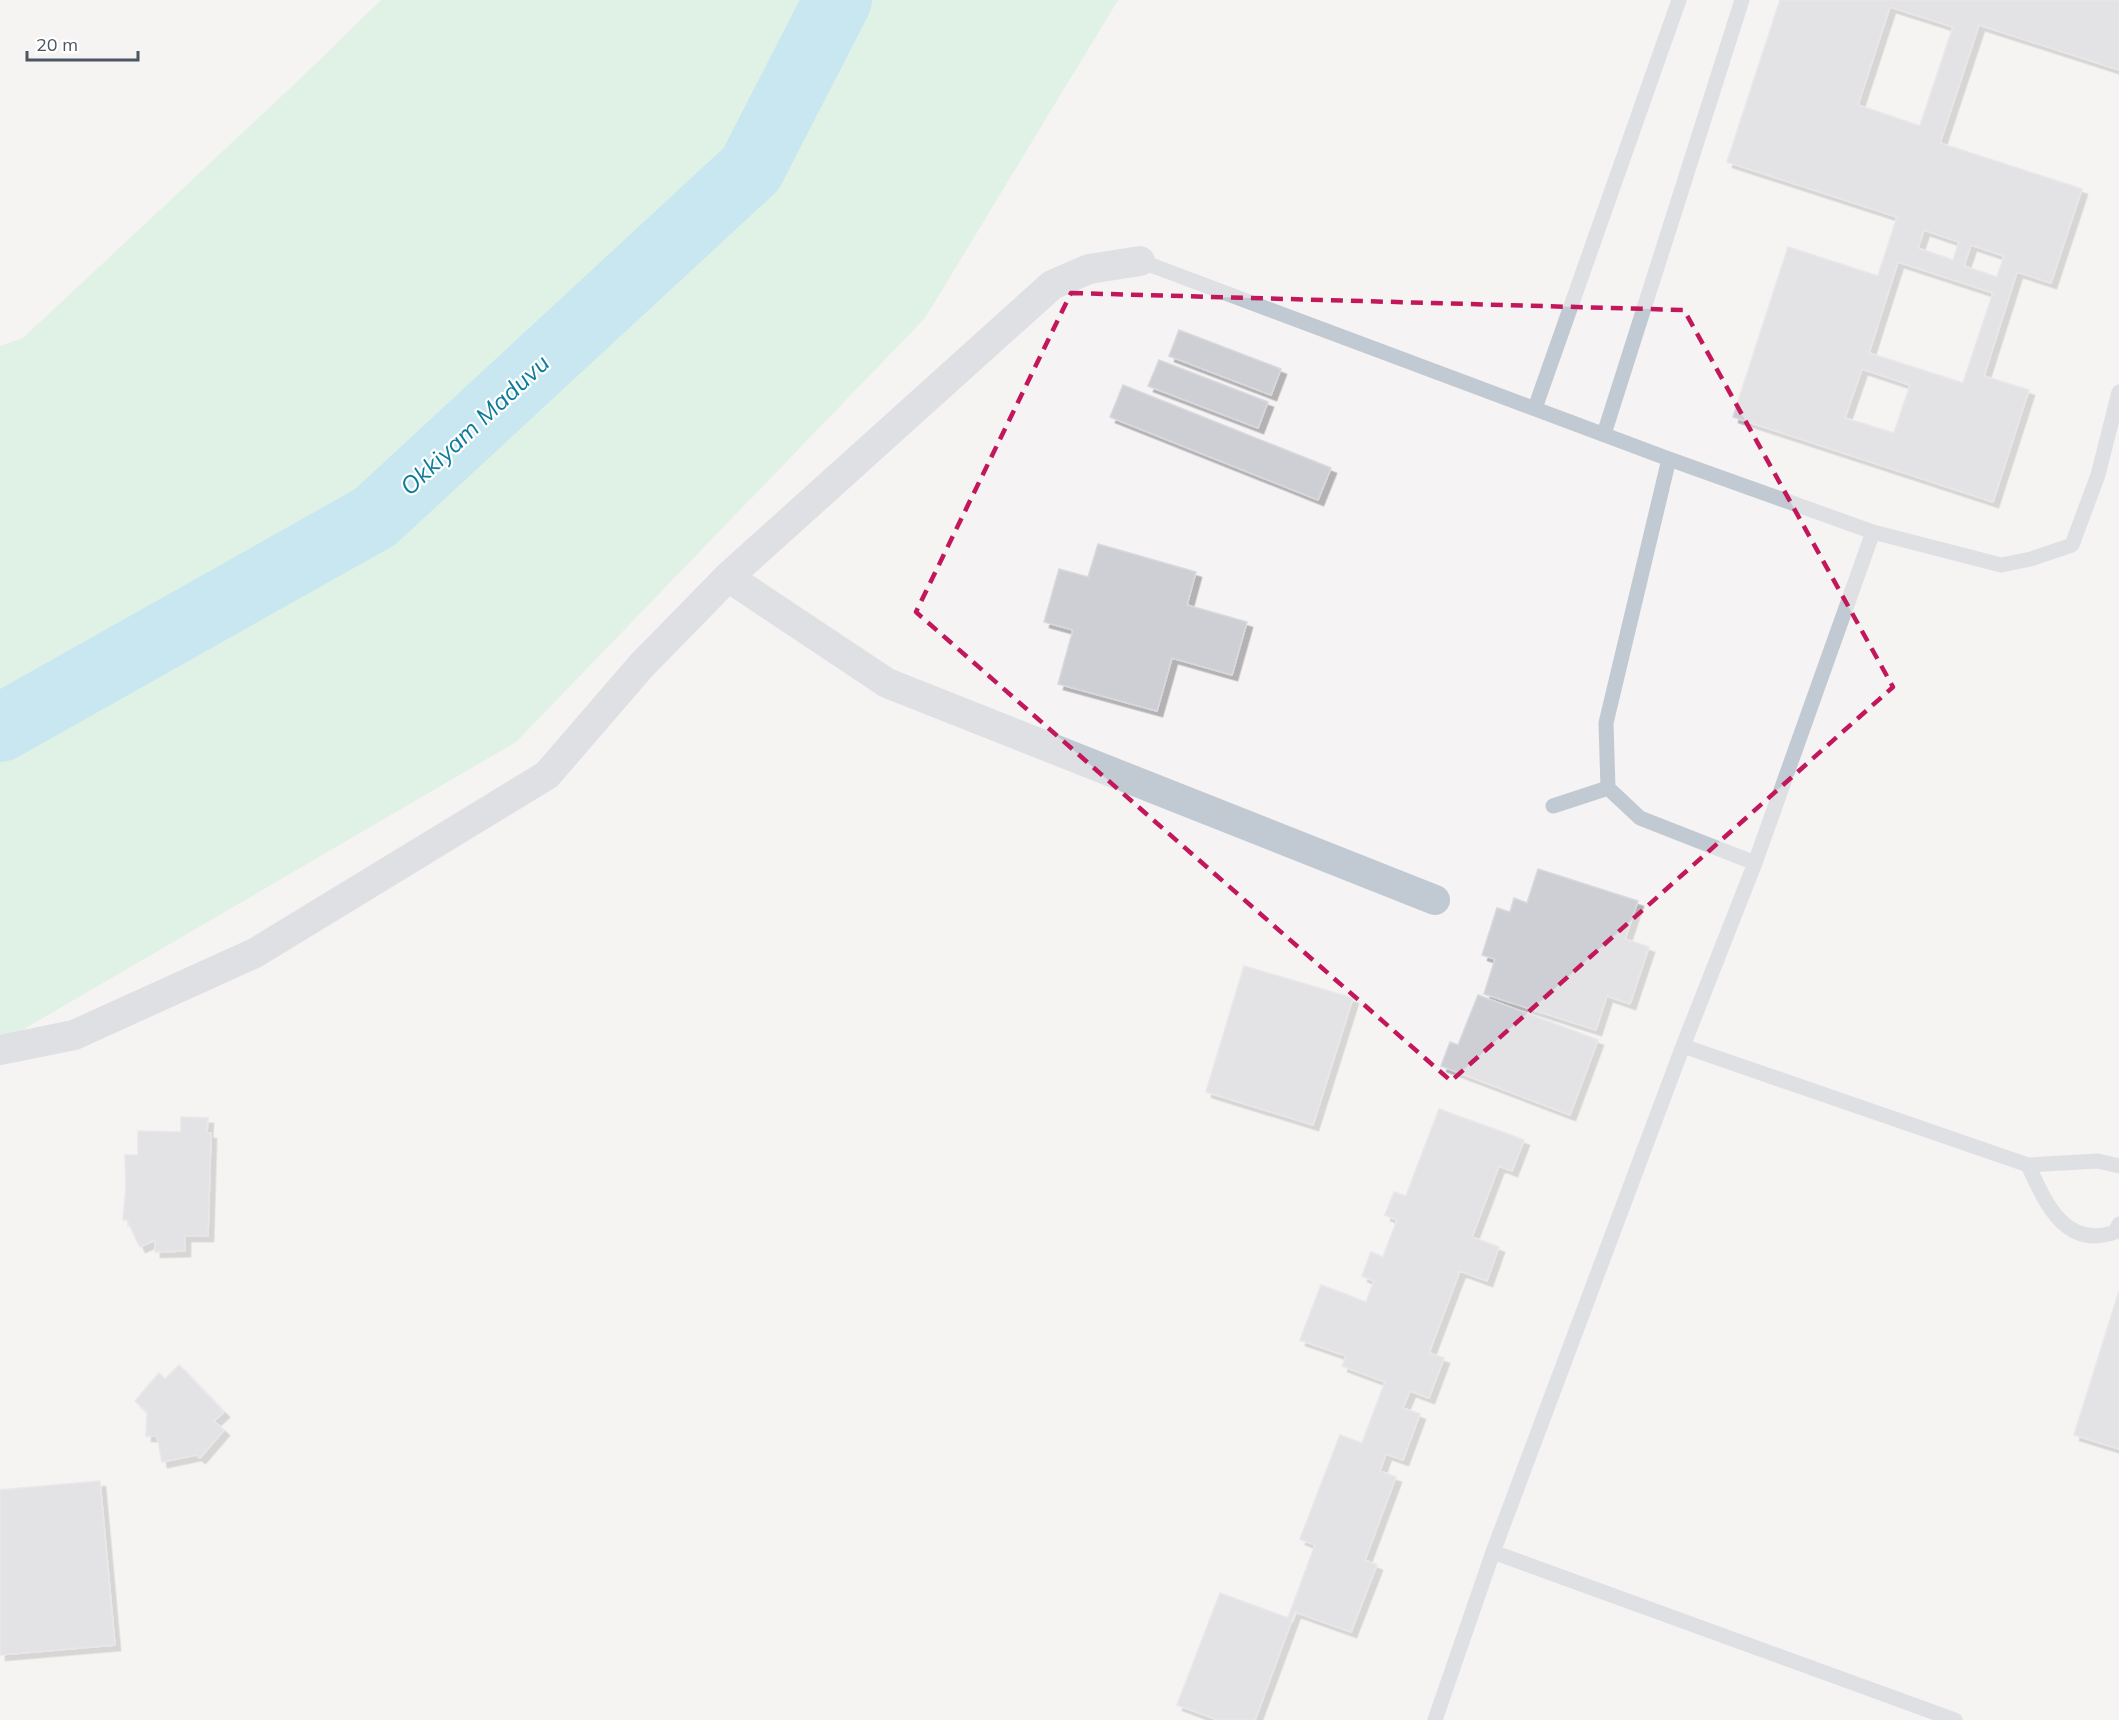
<svg xmlns="http://www.w3.org/2000/svg" width="2119" height="1720" viewBox="0 0 2119 1720" font-family="Mulish,sans-serif">
<style>
.green{fill:#c3f1d5}
.lines{fill:none;stroke-linecap:round;stroke-linejoin:round}
.river{stroke:#90daee;stroke-width:68}
.building{fill:#cdcfd5;stroke:#d7d9de;stroke-width:1.5;fill-rule:evenodd;filter:url(#shadow)}
.lane{stroke:#c1cad2;stroke-width:15}
.street{stroke:#c1cad2;stroke-width:30}
.marked{fill:none;stroke:#c2185b;stroke-width:4.5;stroke-dasharray:12 8;stroke-linejoin:round}
.labels{text-anchor:middle;stroke-width:4.5;stroke-linejoin:round;paint-order:stroke}
.water-label{font-size:24px;font-style:italic;fill:#0c7c9b;stroke:#fff}
</style>
<defs>
<filter id="shadow"><feDropShadow dx="5.5" dy="5.5" stdDeviation="0" flood-color="#0004"/></filter>
</defs>
<rect width="100%" height="100%" fill="#f5f3f3"/>
<path class="green" d="M 381,0 L 1118,0 L 925,318 L 516,742 L 0,1043 L 0,346 L 23,338 L 299,80 Z"/>
<g class="lines">
<path class="river" d="M 0,728 L 375,517 L 751,169 L 838,0"/>
</g>
<path class="building" d="M 1780,0 L 2119,0 L 2119,70 L 1979,25 L 1940,143 L 2082,189 L 2051,283 L 2017,272 L 1984,376 L 2029,390 L 1993,502 L 1733,417 L 1788,247 L 1878,276 L 1897,217 L 1727,162 ZM 1890,7 L 1953,27 L 1920,126 L 1858,105 ZM 1924,230 L 1959,242 L 1953,260 L 1918,248 ZM 1971,245 L 2004,256 L 1997,277 L 1964,266 ZM 1898,262 L 1993,293 L 1963,383 L 1869,353 ZM 1862,369 L 1910,385 L 1894,433 L 1845,418 Z
M 1179,330 L 1281,369 L 1271,395 L 1169,356 Z
M 1159,360 L 1268,402 L 1258,428 L 1148,386 Z
M 1123,385 L 1331,468 L 1318,500 L 1110,417 Z
M 1098,544 L 1196,572 L 1187,605 L 1247,622 L 1232,675 L 1172,658 L 1157,711 L 1058,684 L 1073,630 L 1044,622 L 1059,569 L 1088,577 Z
M 1538,869 L 1638,901 L 1625,939 L 1649,947 L 1630,1004 L 1607,996 L 1596,1030 L 1484,994 L 1495,959 L 1482,955 L 1497,908 L 1510,912 L 1514,898 L 1527,903 Z
M 1244,966 L 1353,998 L 1313,1125 L 1206,1092 Z
M 1478,995 L 1598,1040 L 1570,1115 L 1441,1066 L 1450,1042 L 1458,1045 Z
M 1439,1109 L 1524,1140 L 1512,1171 L 1499,1166 L 1472,1237 L 1499,1247 L 1487,1281 L 1460,1271 L 1429,1353 L 1444,1358 L 1429,1398 L 1410,1391 L 1403,1408 L 1420,1414 L 1403,1460 L 1386,1454 L 1380,1471 L 1396,1477 L 1365,1560 L 1377,1565 L 1351,1632 L 1295,1612 L 1255,1720 L 1218,1720 L 1177,1705 L 1220,1593 L 1288,1618 L 1315,1545 L 1300,1539 L 1340,1435 L 1362,1443 L 1385,1382 L 1342,1366 L 1346,1356 L 1300,1340 L 1321,1285 L 1366,1302 L 1374,1281 L 1362,1276 L 1371,1252 L 1383,1257 L 1397,1220 L 1385,1215 L 1394,1192 L 1406,1196 Z
M 181,1117 L 208,1118 L 207,1133 L 211,1133 L 208,1236 L 185,1236 L 185,1251 L 155,1252 L 155,1240 L 140,1247 L 127,1220 L 123,1220 L 126,1187 L 125,1155 L 138,1155 L 138,1131 L 181,1132 Z
M 2119,1291 L 2119,1449 L 2074,1435 Z
M 179,1365 L 224,1412 L 214,1421 L 224,1430 L 200,1458 L 196,1455 L 162,1462 L 157,1436 L 146,1436 L 147,1412 L 135,1401 L 159,1373 L 165,1379 Z
M 100,1481 L 115,1645 L 0,1655 L 0,1490 Z"/>
<g class="lines">
<path class="lane" d="M 1140,261 L 1669,459 L 1873,532 L 1755,863 L 1683,1046 L 1493,1552 L 1435,1720
M 1535,408 L 1679,0
M 1604,434 L 1742,0
M 1669,459 L 1606,723 L 1608,788 L 1640,818 L 1755,863
M 1873,532 L 2001,565 L 2031,559 L 2072,545 L 2098,475 L 2119,392
M 1553,806 L 1608,788
M 1683,1046 L 2028,1165 L 2098,1161 L 2119,1166
M 2028,1165 C 2045,1202 2065,1250 2115,1232 L 2119,1224
M 1493,1552 L 1955,1720"/>
<path class="street" d="M 728,577 L 887,683 L 1435,900
M 0,1050 L 74,1035 L 255,953 L 547,775 L 641,666 L 728,577 L 1052,285 L 1089,269 L 1140,261"/>
</g>
<path d="M0 0H2119V1720H0ZM 1071,293 L 1684,310 L 1893,687 L 1451,1081 L 916,612 Z" fill="#f5f3f3" fill-opacity=".55" fill-rule="evenodd"/>
<path class="marked" d="M 1071,293 L 1684,310 L 1893,687 L 1451,1081 L 916,612 Z"/>
<g class="labels">
<g class="water-label">
<text transform="translate(475 425) rotate(-43)" y="8">Okkiyam Maduvu</text>
</g>
</g>
<path d="M27 51v9h111v-9" fill="none" stroke="#4a5661" stroke-width="3"/>
<text x="36" y="51" font-size="18" fill="#4a5661" stroke="#ffffff" stroke-width="4.5" paint-order="stroke">20 m</text>
</svg>
